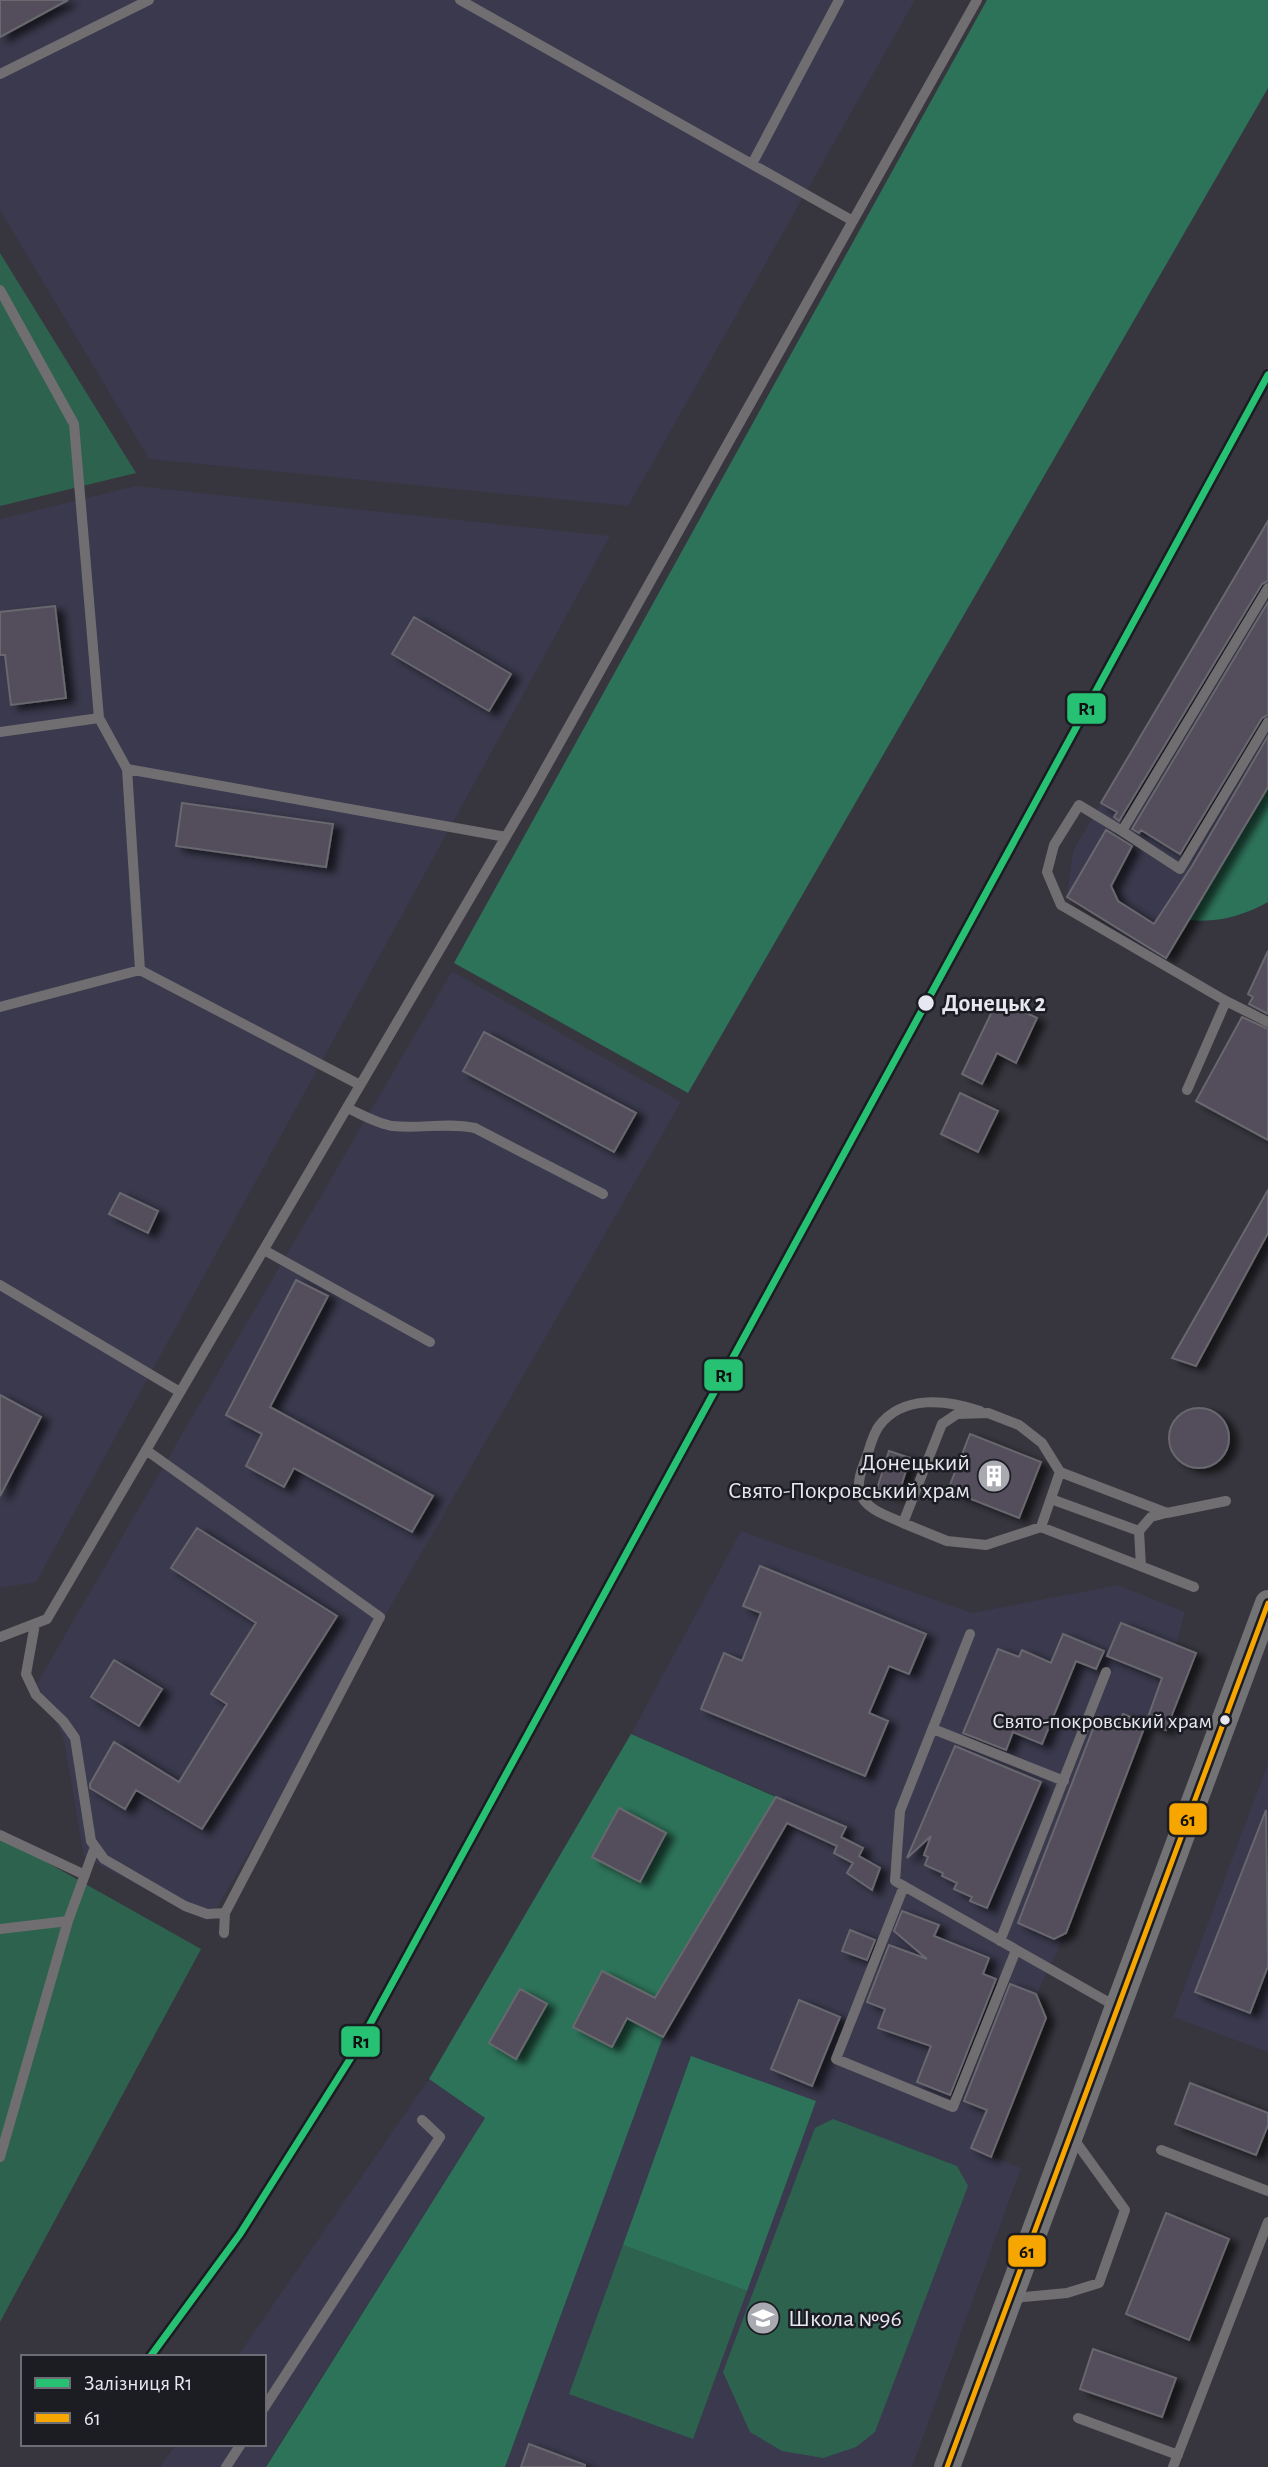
<svg xmlns="http://www.w3.org/2000/svg" width="1268" height="2467" viewBox="0 0 1268 2467" font-family="'Alegreya Sans',sans-serif">
<style>
.built{fill:#3a394d}
.green{fill:#2d634e}
.forest{fill:#2d735a}
.building{fill:#524d5b;stroke:#68676e;stroke-width:2;filter:url(#shadow)}
.lines{fill:none;stroke-linecap:round;stroke-linejoin:round}
.lane{stroke:#716e71;stroke-width:10}
.secondary{stroke:#737274;stroke-width:26}
.bus-1-casing{stroke:#1c1c23;stroke-width:10}
.bus-1{stroke:#f7a600;stroke-width:5}
.rail-1-casing{stroke:#1c1c23;stroke-width:12}
.rail-1{stroke:#26c172;stroke-width:7}
.stop-dot{fill:#e7e7f1;stroke:#1c1c23;stroke-width:2.5}
.labels{text-anchor:middle;stroke-width:5;stroke-linejoin:round;paint-order:stroke}
.bus-label{font-size:22px;fill:#e7e7f1;stroke:#1c1c23;text-anchor:end}
.stop-label{font-size:24px;font-weight:bold;fill:#e7e7f1;stroke:#1c1c23;text-anchor:start}
.poi-label{font-size:24px;fill:#e7e7f1;stroke:#1c1c23;text-anchor:end}
.line-badge{stroke:#1c1c23;stroke-width:2.5}
.pale-badge-label{font-size:19px;text-anchor:middle;font-weight:bold;fill:#111}
</style>
<defs>
<filter id="shadow"><feDropShadow dx="8" dy="4.5" stdDeviation="3.5" flood-color="#0009"/></filter>
</defs>
<rect width="100%" height="100%" fill="#37363e"/>
<path class="built" d="M 0,0 L 915,0 L 628,506 L 149,459 L 0,210 Z
M 136,486 L 610,536 L 36,1582 L 0,1588 L 0,519 Z
M 1268,521 L 1268,787 L 1164,961 L 1067,897 L 1073,851 Z
M 452,971 L 681,1102 L 209,1922 L 84,1857 L 64,1740 L 37,1683 Z
M 741,1531 L 972,1613 L 1118,1585 L 1185,1612 L 1176,1645 L 1196,1653 L 1166,1730 L 1145,1723 L 1066,1933 L 1037,1993 L 1046,2018 L 991,2156 L 1021,2168 L 912,2467 L 505,2467 L 662,2037 L 640,2025 L 776,1796 L 631,1734 Z
M 1268,1763 L 1268,2052 L 1173,2017 Z
M 429,2079 L 485,2118 L 265,2467 L 160,2467 L 176,2444 L 264,2444 L 264,2357 L 237,2357 Z"/>
<path class="green" d="M 0,253 L 136,473 L 0,506 Z
M 0,1836 L 201,1949 L 0,2322 Z
M 833,2119 L 957,2166 L 968,2186 L 875,2432 L 856,2447 L 823,2458 L 782,2451 L 750,2432 L 723,2372 L 815,2128 Z
M 623,2245 L 747,2291 L 693,2439 L 569,2394 Z"/>
<path class="forest" d="M 987,0 L 1268,0 L 1268,88 L 688,1093 L 454,963 Z
M 1268,787 L 1268,902 C 1243,916 1217,923 1189,920 Z
M 631,1734 L 776,1797 L 640,2024 L 663,2037 L 505,2467 L 266,2467 L 485,2118 L 429,2079 Z
M 691,2056 L 816,2101 L 747,2291 L 623,2245 Z"/>
<path class="building" d="M 0,0 L 68,0 L 0,37 Z
M 1268,521 L 1268,581 L 1262,584 L 1119,821 L 1114,817 L 1117,812 L 1101,803 Z
M 1268,602 L 1268,715 L 1262,718 L 1180,854 L 1141,830 L 1139,833 L 1132,829 Z
M 55,606 L 66,698 L 11,705 L 5,655 L 0,655 L 0,612 Z
M 414,617 L 511,674 L 489,711 L 392,654 Z
M 1268,736 L 1268,787 L 1166,958 L 1067,897 L 1106,830 L 1132,846 L 1111,886 L 1118,901 L 1154,924 L 1192,866 Z
M 182,803 L 333,824 L 326,867 L 176,846 Z
M 1268,951 L 1268,1014 L 1249,1004 L 1253,997 L 1248,994 Z
M 998,999 L 1037,1018 L 1016,1063 L 997,1053 L 982,1084 L 962,1074 Z
M 1242,1017 L 1268,1029 L 1268,1140 L 1196,1101 Z
M 484,1032 L 636,1113 L 614,1152 L 463,1071 Z
M 960,1093 L 998,1111 L 978,1152 L 941,1134 Z
M 1268,1190 L 1268,1233 L 1196,1366 L 1172,1358 Z
M 120,1193 L 158,1211 L 148,1233 L 109,1214 Z
M 296,1280 L 328,1296 L 270,1407 L 433,1496 L 412,1532 L 294,1468 L 284,1487 L 246,1466 L 262,1434 L 226,1415 Z
M 0,1395 L 41,1417 L 0,1496 Z
M1169 1438a30 30 0 1 1 60 0a30 30 0 1 1-60 0Z
M 970,1434 L 1041,1462 L 1019,1518 L 948,1490 Z
M 889,1451 L 910,1458 L 898,1496 L 877,1489 Z
M 197,1528 L 337,1616 L 202,1829 L 136,1790 L 125,1809 L 90,1788 L 90,1784 L 114,1742 L 179,1782 L 227,1704 L 211,1694 L 256,1623 L 171,1568 Z
M 760,1566 L 926,1634 L 909,1674 L 889,1666 L 869,1713 L 888,1721 L 865,1776 L 701,1709 L 724,1653 L 742,1661 L 761,1613 L 743,1606 Z
M 1121,1623 L 1196,1653 L 1166,1730 L 1146,1723 L 1162,1678 L 1107,1656 Z
M 1063,1634 L 1104,1651 L 1096,1669 L 1076,1661 L 1042,1744 L 1013,1732 L 1006,1750 L 963,1733 L 998,1649 L 1019,1657 L 1022,1650 L 1051,1663 Z
M 114,1660 L 162,1689 L 139,1726 L 91,1697 Z
M 1123,1714 L 1146,1723 L 1066,1933 L 1054,1939 L 1018,1923 L 1098,1716 L 1119,1724 Z
M 955,1746 L 1041,1782 L 987,1908 L 970,1901 L 972,1897 L 954,1889 L 957,1883 L 942,1876 L 943,1873 L 925,1865 L 928,1857 L 924,1855 L 931,1836 L 907,1858 Z
M 776,1797 L 846,1827 L 841,1837 L 863,1848 L 859,1856 L 880,1868 L 872,1890 L 847,1873 L 853,1863 L 834,1853 L 837,1846 L 787,1823 L 663,2037 L 627,2018 L 612,2047 L 573,2027 L 602,1971 L 655,1998 Z
M 619,1808 L 666,1833 L 640,1882 L 592,1857 Z
M 1266,1810 L 1268,1966 L 1250,2013 L 1195,1992 Z
M 902,1911 L 939,1925 L 934,1936 L 989,1958 L 983,1974 L 996,1979 L 950,2095 L 917,2082 L 931,2046 L 878,2028 L 885,2009 L 867,2002 L 889,1945 L 927,1959 L 894,1931 Z
M 850,1930 L 875,1940 L 867,1960 L 842,1951 Z
M 1010,1984 L 1036,1994 L 1046,2018 L 991,2157 L 971,2148 L 987,2110 L 964,2101 Z
M 520,1989 L 547,2004 L 516,2059 L 489,2043 Z
M 799,2000 L 840,2017 L 812,2086 L 771,2069 Z
M 1190,2083 L 1268,2113 L 1268,2125 L 1256,2155 L 1175,2124 Z
M 1166,2213 L 1229,2239 L 1189,2340 L 1126,2314 Z
M 1093,2349 L 1176,2378 L 1162,2417 L 1080,2389 Z
M 529,2444 L 585,2465 L 585,2467 L 521,2467 Z"/>
<g class="lines">
<path class="lane" d="M 460,0 L 853,221
M 0,74 L 149,0
M 752,164 L 839,0
M 0,290 L 74,424 L 99,718
M 1268,588 L 1122,831 L 1180,869 L 1268,722
M 0,732 L 99,718 L 127,769 L 140,970 L 360,1085
M 127,769 L 506,837
M 1122,831 L 1079,805 L 1054,845 L 1047,872 L 1061,905 L 1226,1001
M 0,1007 L 140,970
M 1187,1090 L 1226,1001 L 1268,1022
M 347,1108 C 361,1114 378,1124 393,1126 C 421,1129 447,1122 475,1128 L 603,1194
M 264,1250 L 430,1342
M 0,1285 L 180,1392
M 1051,1499 L 1139,1531
M 903,1523 C 888,1516 866,1510 860,1493 C 856,1482 863,1466 867,1456 C 870,1447 873,1434 879,1426 C 903,1394 948,1400 980,1411
M 1041,1527 L 1060,1472
M 1141,1566 L 1139,1531 L 1151,1517 L 1166,1513
M 1194,1587 L 1041,1527 L 986,1545 L 947,1541 L 903,1523 L 942,1424 L 957,1414 L 988,1413 L 1019,1425 L 1042,1443 L 1060,1472 L 1167,1513 L 1226,1501
M 35,1624 L 26,1674 L 36,1695 L 63,1721 L 75,1738 L 91,1841 L 104,1859 L 185,1906 L 207,1914 L 225,1913 L 380,1617 L 146,1450
M 970,1634 L 900,1811 L 895,1881 L 1117,2007
M 0,1637 L 47,1619 L 531,794 L 977,0
M 933,1729 L 1064,1781
M 0,1835 L 85,1875
M 904,1886 L 836,2059 L 953,2107 L 1016,1950
M 0,1929 L 68,1921
M 224,1933 L 225,1913
M 1000,1941 L 1106,1672
M 1161,2150 L 1268,2191
M 0,2157 L 68,1921 L 95,1847
M 1013,2298 L 1067,2293 L 1099,2283 L 1125,2210 L 1073,2138
M 264,2408 L 440,2137 L 422,2120
M 1078,2418 L 1178,2455
M 226,2467 L 241,2444
M 1173,2467 L 1268,2222"/>
<path class="secondary" d="M 947,2467 L 1268,1603"/>
<defs>
<path id="bus-1" d="M 947,2467 L 1268,1603"/>
</defs>
<use href="#bus-1" class="bus-1-casing"/>
<use href="#bus-1" class="bus-1"/>
<defs>
<path id="rail-1" d="M 150,2357 L 240,2234 L 357,2048 L 1268,375"/>
</defs>
<use href="#rail-1" class="rail-1-casing"/>
<use href="#rail-1" class="rail-1"/>
</g>
<defs>
<symbol id="building-disc" viewBox="-11 -11 22 22"><circle r="9.5" fill="#a9a9b2" stroke="#1c1c23"/><path d="M-4-6H4V6H1V3H-1V6H-4ZM-2.5-4.3h1.7v1.8h-1.7ZM.8-4.3h1.7v1.8H.8ZM-2.5-1h1.7V.8h-1.7ZM.8-1h1.7V.8H.8Z" fill="#fff"/></symbol>
<symbol id="school-disc" viewBox="-11 -11 22 22"><circle r="9.5" fill="#a9a9b2" stroke="#1c1c23"/><path d="M0-5L7-2L0 1L-7-2ZM-4 1L0 2.5L4 1V4Q0 6-4 4Z" fill="#fff"/></symbol>
</defs>
<g fill-rule="evenodd">
<use href="#building-disc" x="975" y="1457" width="38" height="38"/>
<use href="#school-disc" x="744" y="2299" width="38" height="38"/>
</g>
<g class="stop-dot">
<circle cx="926" cy="1003" r="9"/>
<circle cx="1225" cy="1720" r="6"/>
</g>
<g class="labels">
<g class="bus-label">
<text x="1212" y="1728">Свято-покровський храм</text>
</g>
<g class="stop-label">
<text x="942" y="1011">Донецьк 2</text>
</g>
<g class="poi-label">
<text x="970" y="1470">Донецький<tspan x="970" dy="28">Свято-Покровський храм</tspan></text>
<text x="788" y="2326" text-anchor="start">Школа №96</text>
</g>
</g>
<g class="line-badge">
<rect x="1066" y="692" width="41" height="33" rx="7" fill="#26c172"/>
<rect x="703" y="1358" width="41" height="34" rx="7" fill="#26c172"/>
<rect x="1168" y="1802" width="40" height="34" rx="7" fill="#f7a600"/>
<rect x="340" y="2025" width="41" height="33" rx="7" fill="#26c172"/>
<rect x="1007" y="2234" width="40" height="34" rx="7" fill="#f7a600"/>
</g>
<g class="pale-badge-label">
<text x="1087" y="715">R1</text>
<text x="724" y="1382">R1</text>
<text x="1188" y="1826">61</text>
<text x="361" y="2048">R1</text>
<text x="1027" y="2258">61</text>
</g>
<rect x="21" y="2355" width="245" height="91" fill="#1c1c23" stroke="#6d6d75" stroke-width="2"/>
<rect x="35" y="2378" width="35" height="10" fill="#26c172" stroke="#6d6d75" stroke-width="2"/>
<text x="84" y="2390" font-size="21" fill="#e7e7f1">Залізниця R1</text>
<rect x="35" y="2413" width="35" height="10" fill="#f7a600" stroke="#6d6d75" stroke-width="2"/>
<text x="84" y="2425" font-size="21" fill="#e7e7f1">61</text>
</svg>
